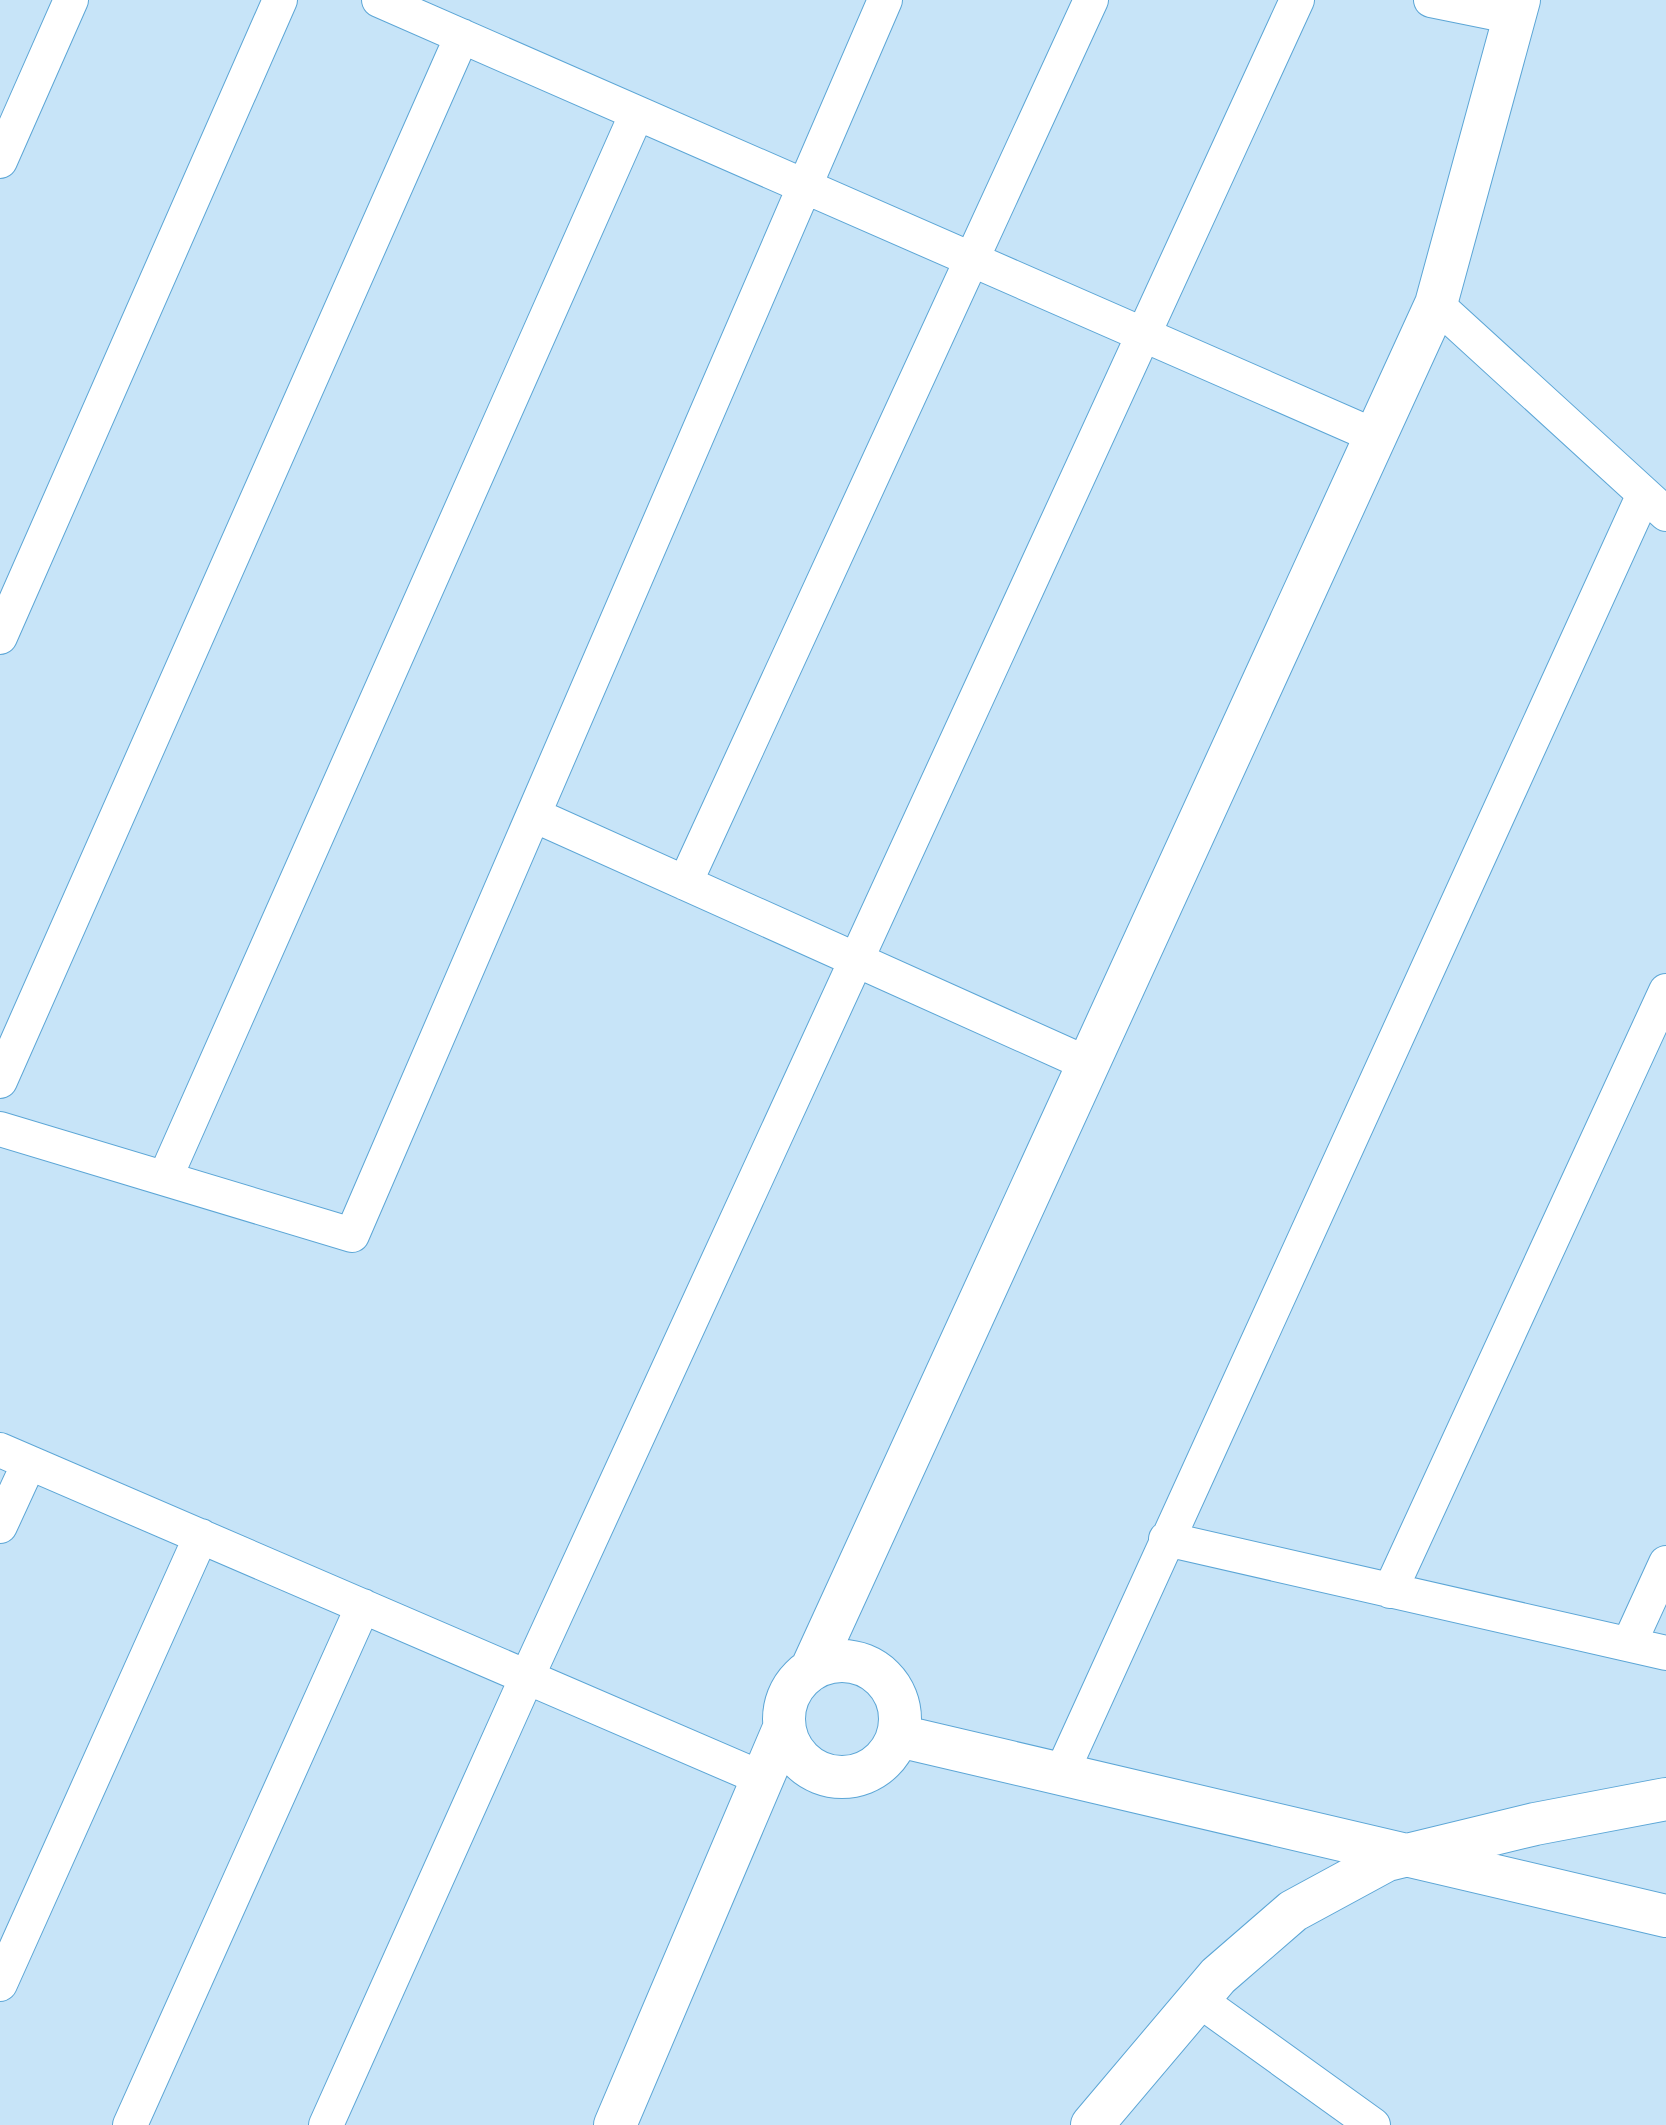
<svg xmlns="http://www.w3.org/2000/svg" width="1666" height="2125" viewBox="0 0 1666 2125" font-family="Raleway,sans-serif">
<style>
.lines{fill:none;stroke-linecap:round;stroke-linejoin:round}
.minor-casing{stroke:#5ca6d6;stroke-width:36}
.tertiary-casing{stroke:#5ca6d6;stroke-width:44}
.minor{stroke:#fff;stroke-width:34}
.tertiary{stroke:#fff;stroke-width:42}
</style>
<rect width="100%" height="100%" fill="#c7e4f8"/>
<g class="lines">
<defs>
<path id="minor" d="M 379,0 L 1375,436
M 1431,0 L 1515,17
M 0,161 L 71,0
M 1436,304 L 1666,514
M 0,637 L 280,0
M 534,815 L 1088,1064
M 685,883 L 1091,0
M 0,1081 L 462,36
M 0,1129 L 352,1235 L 885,0
M 165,1178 L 637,113
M 0,1450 L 761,1778
M 0,1526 L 29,1463
M 1166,1539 L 1666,1653
M 1390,1591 L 1666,991
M 1629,1644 L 1666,1563
M 1061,1774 L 1644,494
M 0,1984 L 201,1536
M 1199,2000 L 1373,2125
M 130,2125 L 363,1606
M 326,2125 L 527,1677 L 1297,0"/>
<path id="tertiary" d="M784 1719a58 58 0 1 1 116 0a58 58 0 1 1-116 0Z
M 811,1670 L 1436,304 L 1519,0
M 899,1736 L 1666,1916
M 615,2125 L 784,1728
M 1092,2125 L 1218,1976 L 1293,1911 L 1387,1860 L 1535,1824 L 1666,1799"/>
</defs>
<use href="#minor" class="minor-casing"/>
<use href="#tertiary" class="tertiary-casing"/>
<use href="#minor" class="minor"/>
<use href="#tertiary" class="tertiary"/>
</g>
</svg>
